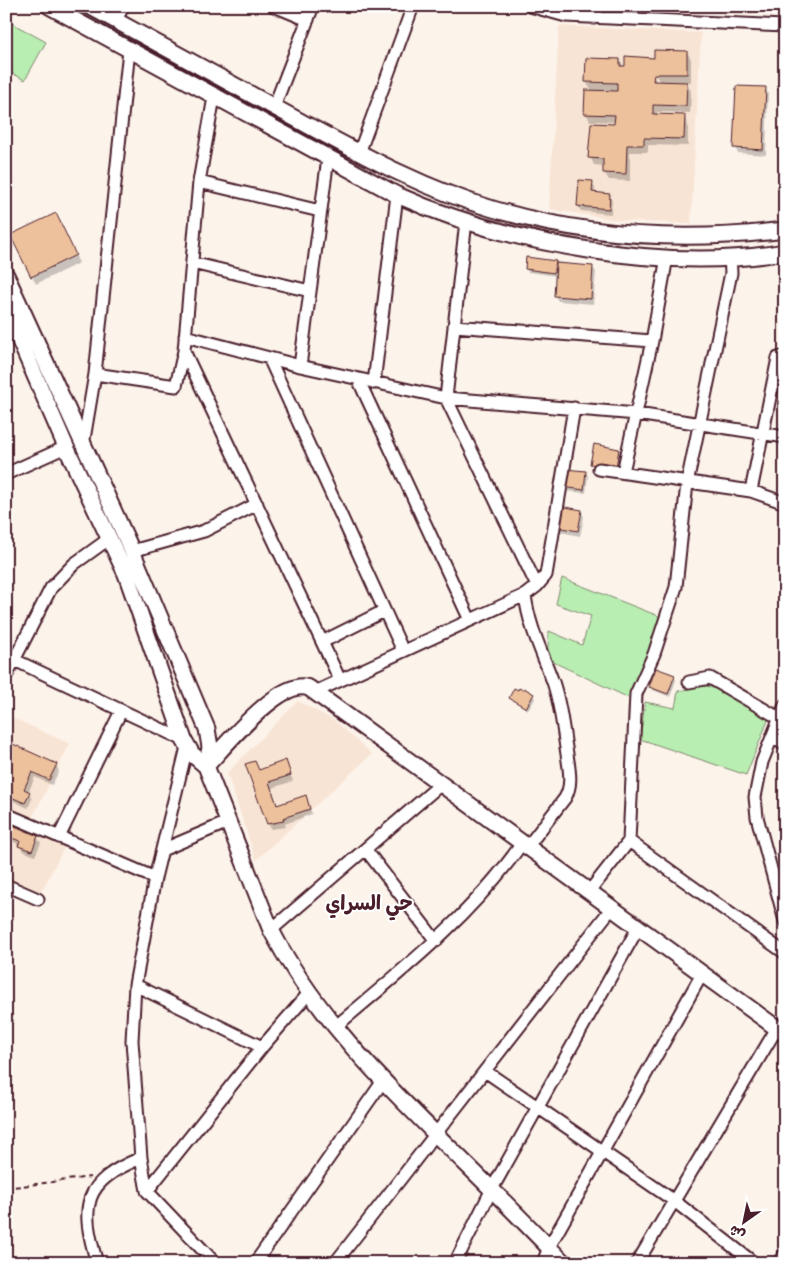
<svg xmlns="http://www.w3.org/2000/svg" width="791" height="1269" viewBox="0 0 791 1269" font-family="Itim,'Playpen Sans Arabic',sans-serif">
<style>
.built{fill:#f8e4d4}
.green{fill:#b8eeb1;stroke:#81866e}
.shadow{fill:#0003;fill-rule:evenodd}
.building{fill:#eec19d;stroke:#4a1f2b}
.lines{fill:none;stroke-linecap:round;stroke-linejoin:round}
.street-casing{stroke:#4a1f2b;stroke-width:15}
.secondary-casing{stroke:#4a1f2b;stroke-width:19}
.path{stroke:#4a1f2b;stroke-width:2;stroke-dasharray:5 4;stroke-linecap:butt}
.street{stroke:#fff;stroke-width:11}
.secondary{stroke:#fff;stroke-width:15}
.labels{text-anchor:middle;stroke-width:4;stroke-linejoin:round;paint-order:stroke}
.neighbourhood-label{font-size:20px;font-weight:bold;fill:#4a1f2b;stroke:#fff}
</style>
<rect width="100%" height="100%" fill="#fcf3eb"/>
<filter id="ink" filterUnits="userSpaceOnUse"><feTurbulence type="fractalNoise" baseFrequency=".02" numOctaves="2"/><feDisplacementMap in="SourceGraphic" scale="10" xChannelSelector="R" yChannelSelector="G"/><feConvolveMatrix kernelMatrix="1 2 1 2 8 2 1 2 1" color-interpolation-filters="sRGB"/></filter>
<g filter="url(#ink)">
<path class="built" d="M 559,26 L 701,33 L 691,224 L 624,221 L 549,209 Z
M 785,84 L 785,216 L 777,218 Z
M 298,701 L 335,721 L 372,754 L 256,860 L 227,773 Z
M 6,715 L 70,744 L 32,818 L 6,807 Z
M 6,821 L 65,846 L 41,892 L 6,877 Z"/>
<path class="green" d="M 6,20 L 46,42 L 25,80 L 6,70 Z
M 562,578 L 661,617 L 631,699 L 547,659 L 549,631 L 582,645 L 591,616 L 556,604 Z
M 706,686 L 715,688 L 769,718 L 746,775 L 640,739 L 645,702 L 675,708 L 678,691 Z"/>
<path class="shadow" d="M 687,52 L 691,59 L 691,82 L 686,82 L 691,91 L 690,113 L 657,112 L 657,115 L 684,116 L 688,124 L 688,146 L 648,145 L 648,152 L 630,152 L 630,181 L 609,180 L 604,172 L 605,166 L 594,165 L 590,157 L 616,122 L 590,121 L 586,113 L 592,91 L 586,82 L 620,60 L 626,71 ZM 651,68 L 660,82 L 657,82 L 649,69 Z
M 765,88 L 768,94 L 766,155 L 738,153 L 735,148 Z
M 592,182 L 595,188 L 595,194 L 609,195 L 612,201 L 611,214 L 581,211 L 578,206 Z
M 60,222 L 79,263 L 36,284 L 32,276 Z
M 555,262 L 592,267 L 596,272 L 593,304 L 558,301 L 555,296 L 557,276 L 528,272 L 526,268 Z
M 619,450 L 622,456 L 619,473 L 595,469 L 592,463 Z
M 586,472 L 588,476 L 586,493 L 565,491 L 563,487 Z
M 581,511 L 584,517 L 580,536 L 560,532 L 557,526 Z
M 674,676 L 676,680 L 670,697 L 653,690 L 651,687 Z
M 533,695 L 535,699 L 528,710 L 510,698 Z
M 6,742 L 56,765 L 59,771 L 52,785 L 35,777 L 28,793 L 32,799 L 28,808 L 7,798 L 6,800 L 6,774 L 11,768 L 6,766 Z
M 285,761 L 293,781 L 272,788 L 278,806 L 306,796 L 312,814 L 285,824 L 286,827 L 271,829 L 268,823 L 259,771 Z
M 6,826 L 9,830 L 37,837 L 41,843 L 35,856 L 23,851 L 19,845 L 6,837 Z"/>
<path class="building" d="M 654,50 L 687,51 L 687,74 L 654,74 L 653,81 L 687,82 L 686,106 L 653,105 L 653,114 L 685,115 L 684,139 L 644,138 L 644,145 L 627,145 L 626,174 L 603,173 L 603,159 L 588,158 L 591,123 L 614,124 L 615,115 L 584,114 L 585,90 L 617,91 L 617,83 L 585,82 L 586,58 L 620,59 L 620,66 L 625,66 L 625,56 L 654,58 Z
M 736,86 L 766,87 L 763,150 L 733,148 Z
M 579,180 L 593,181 L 592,192 L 610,194 L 609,209 L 577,206 Z
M 56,213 L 76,255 L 31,277 L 10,235 Z
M 526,257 L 556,261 L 554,273 L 525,269 Z
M 556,263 L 593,266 L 591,299 L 554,296 Z
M 594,444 L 619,449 L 616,468 L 590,464 Z
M 564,469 L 586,471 L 584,490 L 562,487 Z
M 560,506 L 582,510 L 578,531 L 556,527 Z
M 656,668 L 675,675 L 668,694 L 649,687 Z
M 514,688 L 518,690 L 519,688 L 523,690 L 524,688 L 534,694 L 526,708 L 509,698 Z
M 6,741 L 57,764 L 49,780 L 32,772 L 24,789 L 30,792 L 25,803 L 6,795 L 6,773 L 11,764 L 6,762 Z
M 286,760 L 291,775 L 269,782 L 277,805 L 306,795 L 310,809 L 283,818 L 284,821 L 267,824 L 245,764 L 255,761 L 259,770 Z
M 10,824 L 38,836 L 32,851 L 18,846 L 20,841 L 6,836 Z"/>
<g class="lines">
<defs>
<path id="street" d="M 274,6 L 308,20
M 530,6 L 566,16 L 785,26
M 594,18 L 599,6
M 116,21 L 123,6
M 274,107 L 313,6
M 359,153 L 413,6
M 199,182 L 320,211
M 192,263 L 310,291
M 454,326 L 652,341
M 185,336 L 300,366 L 446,398 L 637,414 L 785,437
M 184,351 L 340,680
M 269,358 L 403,651
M 300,366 L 328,158
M 95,374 L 176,386 L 184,351 L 199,182 L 214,97
M 358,379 L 470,620
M 374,383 L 397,195
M 83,445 L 95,374 L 129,50
M 599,469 L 751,491 L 785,503
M 623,472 L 652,341 L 667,257
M 6,474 L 66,447
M 751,491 L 778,358 L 785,356
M 132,551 L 204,531 L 257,504
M 537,586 L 546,575 L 574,408
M 525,595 C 529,627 542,652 553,682 C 561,705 563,730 567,754 C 569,769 573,784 565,798 L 528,846
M 322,642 L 384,611
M 6,656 L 184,740
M 6,676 L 51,588 L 74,564 L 110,538
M 689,682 L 710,678 L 779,718
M 315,692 L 525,595 L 537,586 L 446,398 L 466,221
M 785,705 L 762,762 L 755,797 L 757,817 L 785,921
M 773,737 L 785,745
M 187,747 L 155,878 L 135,985 L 132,1041 L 141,1158 L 147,1191 L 215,1263
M 6,814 L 155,878
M 59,837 L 121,711
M 629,841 L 785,953
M 162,850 L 228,822
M 366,850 L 436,941
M 6,885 L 38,899
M 589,892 L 629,841 L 636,694 L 654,654 L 676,587 L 687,483 L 731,273 L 730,257
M 271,930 L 441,784
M 135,985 L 262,1047
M 335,1027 C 403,970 472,915 523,842
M 485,1071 L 673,1200 L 754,1263
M 147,1191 L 262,1047 L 309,993
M 97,1263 C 80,1206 82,1182 141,1158
M 255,1263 L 383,1081
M 335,1263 L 611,909
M 455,1263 L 492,1189 L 638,928
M 543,1263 L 549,1247 L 702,974
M 637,1263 L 777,1028
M 778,1263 L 785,1254"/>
<path id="secondary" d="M 49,6 L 397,195 C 506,244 666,273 785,252
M 89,6 C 158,44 228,82 298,120 C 361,154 424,189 493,209 C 588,237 687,242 785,230
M 6,275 L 132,551 L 207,729 L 210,747 L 207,764
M 6,309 L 66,447 L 126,574 L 184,740 L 192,754 L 206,766 L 271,930 C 318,1021 393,1092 465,1163 C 499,1196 531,1229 564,1263
M 206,766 C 225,746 281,677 309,688 L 785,1034"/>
</defs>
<use href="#street" class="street-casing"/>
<use href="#secondary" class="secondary-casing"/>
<path class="path" d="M 6,1188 L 90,1177"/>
<use href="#street" class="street"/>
<use href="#secondary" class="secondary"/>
</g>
</g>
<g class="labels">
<g class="neighbourhood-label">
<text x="369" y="910">حي السراي</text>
</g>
</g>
<rect width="791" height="1269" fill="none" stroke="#fff" stroke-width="25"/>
<rect x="12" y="12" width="766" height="1244" fill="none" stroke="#4a1f2b" stroke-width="2" filter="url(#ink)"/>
<g transform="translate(744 1222) rotate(213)" stroke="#ffffff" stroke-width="4" paint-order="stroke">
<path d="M0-4L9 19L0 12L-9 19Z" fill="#4a1f2b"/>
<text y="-8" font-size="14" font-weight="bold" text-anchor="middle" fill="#4a1f2b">ش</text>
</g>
</svg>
